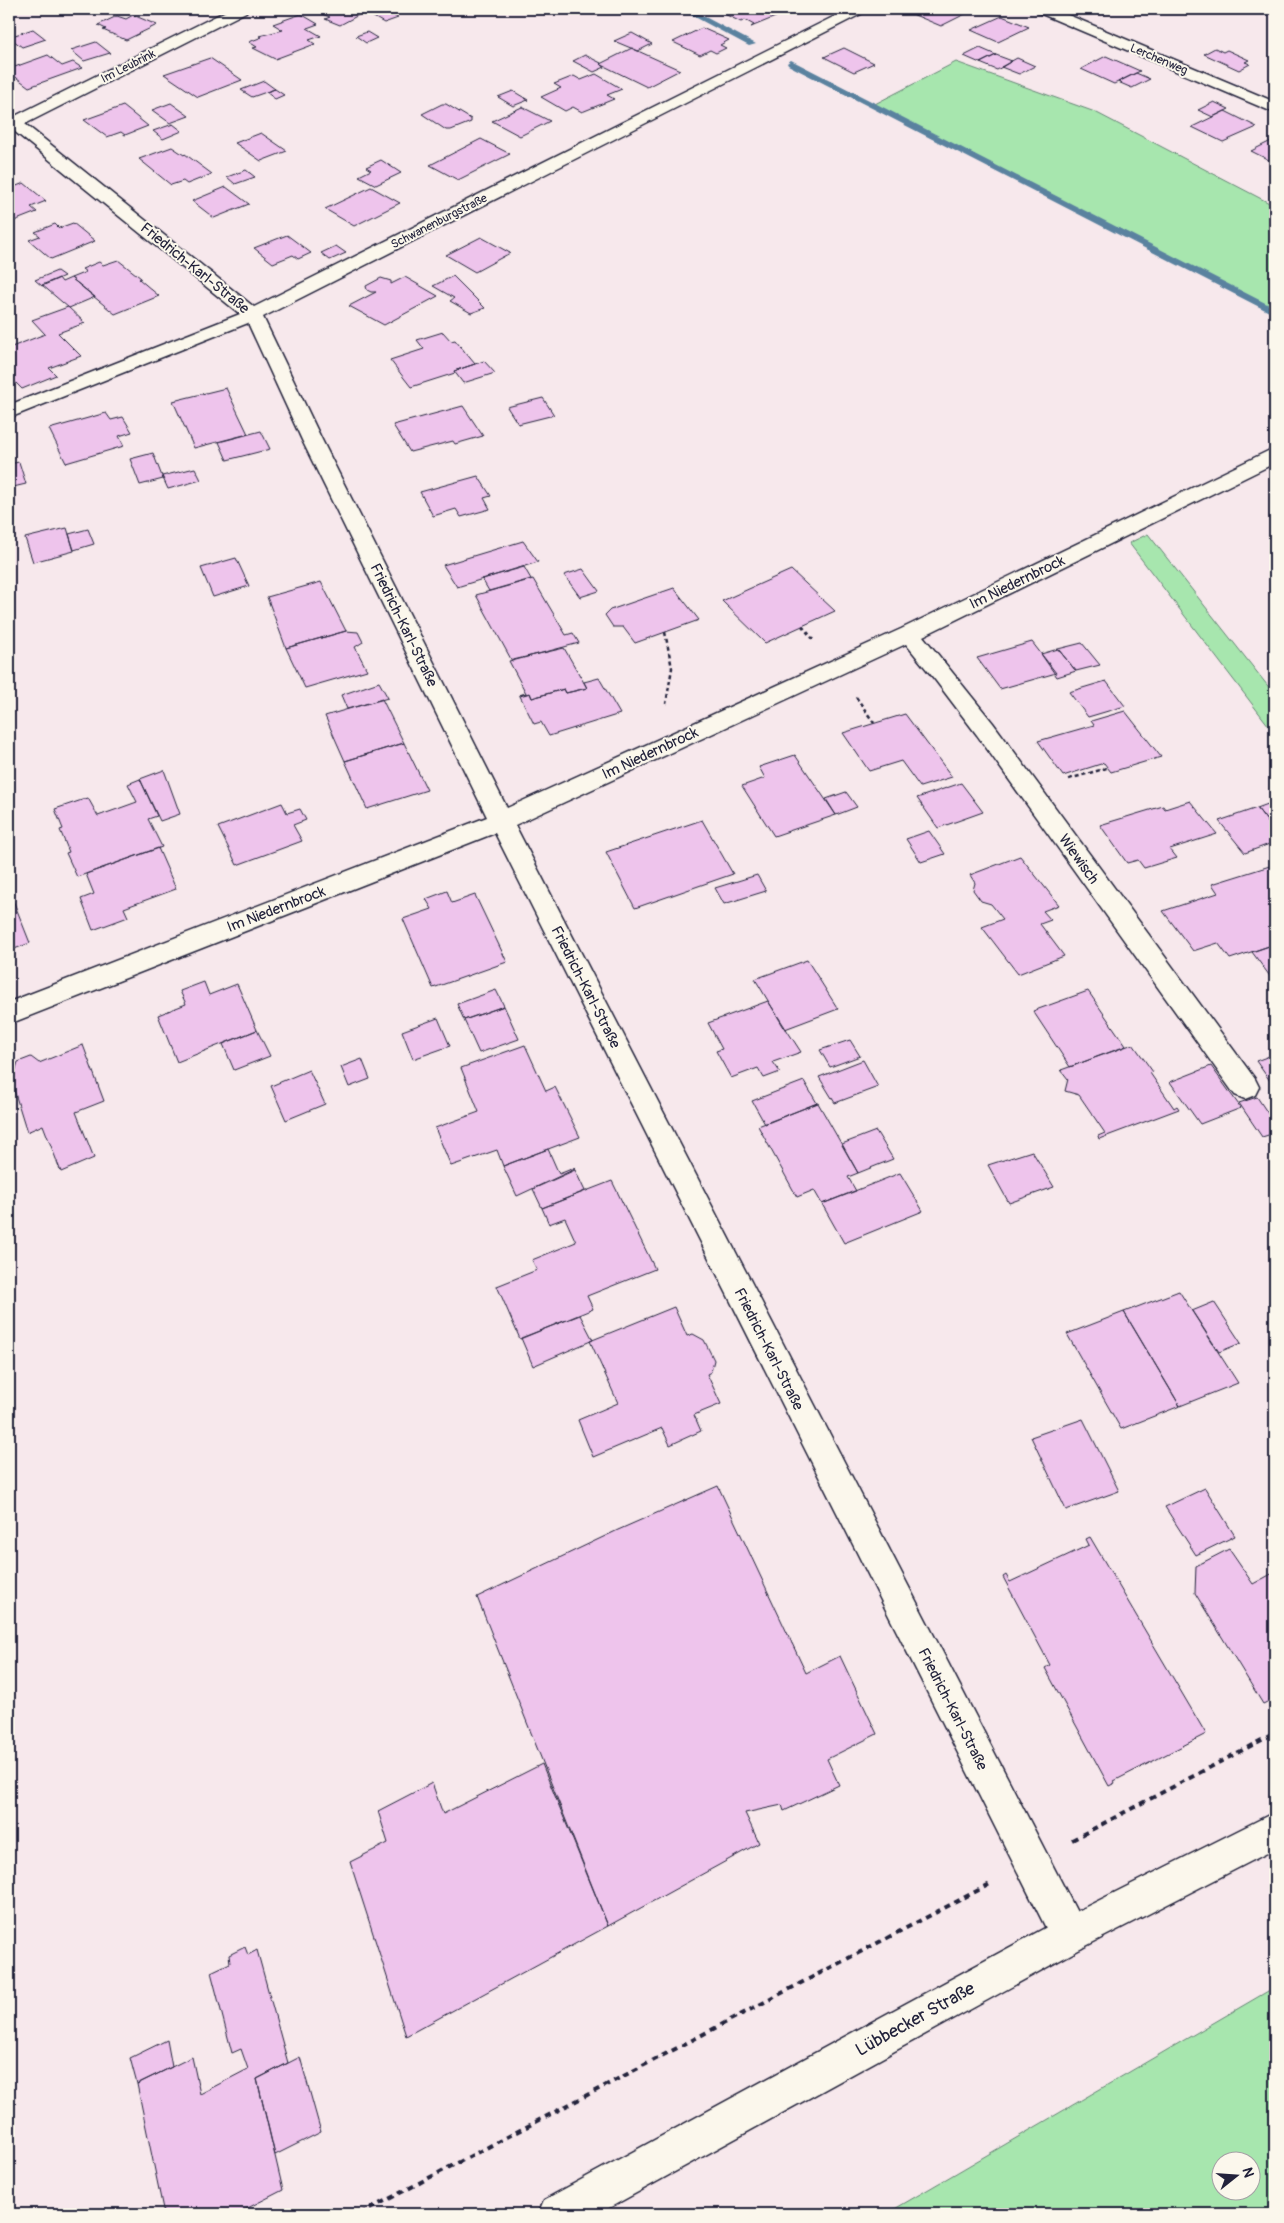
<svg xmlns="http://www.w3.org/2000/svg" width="1284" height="2223" viewBox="0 0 1284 2223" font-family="Pangolin,sans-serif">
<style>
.green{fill:#a7e6ae;stroke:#648474;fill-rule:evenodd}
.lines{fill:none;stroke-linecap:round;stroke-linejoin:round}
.stream{fill:#5a829f;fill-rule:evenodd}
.building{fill:#eec4ec;stroke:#22223b}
.minor-casing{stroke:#22223b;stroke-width:3}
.tertiary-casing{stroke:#22223b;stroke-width:3}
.path-far1{stroke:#22223b;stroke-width:2.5;stroke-dasharray:4 3;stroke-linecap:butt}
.path{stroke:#22223b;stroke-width:4;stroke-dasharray:6 5;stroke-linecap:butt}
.minor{fill:#fbf7ec;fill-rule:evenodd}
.tertiary{fill:#fbf7ec;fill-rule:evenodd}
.labels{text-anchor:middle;stroke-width:4;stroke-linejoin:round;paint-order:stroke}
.far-street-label{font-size:12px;fill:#22223b;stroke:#fbf7ec}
.street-label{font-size:15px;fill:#22223b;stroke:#fbf7ec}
.near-street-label{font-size:18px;fill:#22223b;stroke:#fbf7ec}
</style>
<rect width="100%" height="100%" fill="#f7e8ec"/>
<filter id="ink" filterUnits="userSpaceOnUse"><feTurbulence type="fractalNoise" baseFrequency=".02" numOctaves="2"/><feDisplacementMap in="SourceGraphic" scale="10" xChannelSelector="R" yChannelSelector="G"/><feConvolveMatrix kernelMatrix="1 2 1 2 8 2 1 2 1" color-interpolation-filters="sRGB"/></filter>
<g filter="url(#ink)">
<path class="green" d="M 956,62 L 1095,112 L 1275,206 L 1275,267 L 1273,268 L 1275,269 L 1275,313 L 871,106 Z
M 1148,534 L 1275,695 L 1275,734 L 1129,543 Z
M 1275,1987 L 1275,2214 L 886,2214 ZM 1222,2160 L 1252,2160 L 1252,2190 L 1222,2190 Z"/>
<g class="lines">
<path class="stream" d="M 680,9 L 690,9 L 756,44 L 749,46 Z
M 791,60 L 1275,308 L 1275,315 L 788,65 L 787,63 Z"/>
</g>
<path class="building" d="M 308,9 L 360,9 L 366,11 L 340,25 L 325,19 L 330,17 Z
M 714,9 L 784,9 L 790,11 L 751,27 L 754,25 L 745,20 L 741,22 Z
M 900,9 L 975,9 L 941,26 Z
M 384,10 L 398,18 L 384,23 L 370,15 Z
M 301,14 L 318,24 L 307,28 L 321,36 L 309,40 L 315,44 L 275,59 L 253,48 L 257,47 L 249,42 L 262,37 L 259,36 L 283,30 L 273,24 Z
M 133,15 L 157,25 L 126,40 L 103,30 L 106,29 L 98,25 L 117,16 L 126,19 Z
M 1002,16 L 1029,27 L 998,42 L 971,30 Z
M 702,28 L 729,40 L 720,45 L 726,48 L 716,53 L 710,50 L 700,55 L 673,42 Z
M 33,29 L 46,39 L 22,47 L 9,37 Z
M 367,32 L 377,38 L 366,43 L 356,36 Z
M 632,33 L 652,44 L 638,51 L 614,41 Z
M 96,42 L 110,53 L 84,61 L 71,50 Z
M 632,48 L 638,51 L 680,70 L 647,87 L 600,64 Z
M 844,48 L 874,63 L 854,72 L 824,57 Z
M 980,48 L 996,55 L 980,63 L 964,56 Z
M 1215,48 L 1223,52 L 1227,50 L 1249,60 L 1245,62 L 1250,64 L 1239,70 L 1204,54 Z
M 48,55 L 62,66 L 73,62 L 82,68 L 29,87 L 9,72 L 9,69 Z
M 585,55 L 601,63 L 600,64 L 605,67 L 594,72 L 573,61 Z
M 996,55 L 1012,61 L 997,70 L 980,63 Z
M 1106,56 L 1140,71 L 1114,84 L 1081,69 Z
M 210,58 L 242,80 L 198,97 L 164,74 Z
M 1017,58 L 1035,66 L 1019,74 L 1001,67 Z
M 1136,73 L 1150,79 L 1132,88 L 1118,82 Z
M 596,74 L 622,89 L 607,95 L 614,99 L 582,112 L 573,107 L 565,111 L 541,97 L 561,88 L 554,84 L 574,76 L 581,80 Z
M 264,81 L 275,89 L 252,97 L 241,90 Z
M 275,89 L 284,95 L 275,99 L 266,92 Z
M 513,91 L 528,100 L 513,106 L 498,97 Z
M 1214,102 L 1229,109 L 1213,117 L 1198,110 Z
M 171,103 L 189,116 L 170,123 L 152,110 Z
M 442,104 L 446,104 L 471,119 L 471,122 L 451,130 L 446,130 L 422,114 Z
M 123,106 L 148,126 L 125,135 L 121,132 L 107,137 L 84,120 Z
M 522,107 L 550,121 L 520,136 L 492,121 Z
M 1225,111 L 1257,127 L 1223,142 L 1192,127 Z
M 173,124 L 182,131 L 163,139 L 153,131 Z
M 261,133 L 287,151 L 261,161 L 235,143 Z
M 481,139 L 510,154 L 458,180 L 430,165 Z
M 1275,139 L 1275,163 L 1251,151 Z
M 172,147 L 184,155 L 185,154 L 212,174 L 187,184 L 183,181 L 171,185 L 139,159 Z
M 381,160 L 401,173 L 376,185 L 359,176 L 371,170 L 366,167 Z
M 246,170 L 255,177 L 235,184 L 227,177 Z
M 24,183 L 46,201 L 31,207 L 37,212 L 14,221 L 9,217 L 9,189 Z
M 226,187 L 249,204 L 214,218 L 192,201 Z
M 371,187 L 400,203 L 354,226 L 325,209 Z
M 73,223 L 95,241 L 51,259 L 29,240 L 40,236 L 35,232 L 55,224 L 59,228 Z
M 287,235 L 311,253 L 298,259 L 293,255 L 273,263 L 254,248 Z
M 481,237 L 510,253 L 475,272 L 446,255 Z
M 336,246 L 346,253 L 330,260 L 321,253 Z
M 118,260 L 141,278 L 139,279 L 159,296 L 115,314 L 71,278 L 86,272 L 82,269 L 99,262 L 103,265 Z
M 57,271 L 64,276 L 42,286 L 35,280 Z
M 453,276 L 485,308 L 471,313 L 450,301 L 454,298 L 433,286 Z
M 405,277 L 438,296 L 384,325 L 349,306 L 376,292 L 371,292 L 367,290 L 366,286 L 381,278 L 391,281 L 391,284 Z
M 59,278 L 62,282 L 71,278 L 95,297 L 69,308 L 42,285 Z
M 68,307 L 85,323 L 58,333 L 81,356 L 49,368 L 56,375 L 22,389 L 11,378 L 9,379 L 9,348 L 45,334 L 32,320 Z
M 443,332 L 451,341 L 455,340 L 475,364 L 454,371 L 455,373 L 411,387 L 390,360 L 424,349 L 417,340 Z
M 484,361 L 495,373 L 463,383 L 454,371 Z
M 226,388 L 248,434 L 194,448 L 173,401 Z
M 543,398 L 554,415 L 518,424 L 507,407 Z
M 463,406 L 483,436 L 455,444 L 453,441 L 410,452 L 393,425 Z
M 106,413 L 111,420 L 123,417 L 132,432 L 119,436 L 124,446 L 66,463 L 49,429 Z
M 261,431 L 270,449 L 227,460 L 219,442 Z
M 153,453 L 163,479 L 140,485 L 130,459 Z
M 19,462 L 26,484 L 9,488 L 9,464 Z
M 195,468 L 201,480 L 168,489 L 162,476 Z
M 478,476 L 491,496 L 484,498 L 490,509 L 461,517 L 456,509 L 433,516 L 420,492 Z
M 67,528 L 74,551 L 33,562 L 25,538 Z
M 88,529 L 94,544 L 74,550 L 69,534 Z
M 523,541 L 538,562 L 457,587 L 443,565 Z
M 236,558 L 249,586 L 213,597 L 201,568 Z
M 524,567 L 531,579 L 489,591 L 482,579 Z
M 583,569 L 599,591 L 580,597 L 564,575 Z
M 791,570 L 835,611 L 765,643 L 722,601 Z
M 533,579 L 566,635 L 573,633 L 579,643 L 512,661 L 476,595 Z
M 321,582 L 346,631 L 286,648 L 267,597 Z
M 674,588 L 699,620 L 635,643 L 623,627 L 613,627 L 605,615 L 610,610 Z
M 346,631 L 358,632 L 363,642 L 355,647 L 367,670 L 305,688 L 286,648 Z
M 1032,642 L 1056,673 L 1000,689 L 977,658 Z
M 1082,643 L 1100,665 L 1076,671 L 1058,649 Z
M 564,648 L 587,688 L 566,693 L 564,689 L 532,698 L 530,693 L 519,695 L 526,693 L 509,661 Z
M 1058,649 L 1076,671 L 1057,677 L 1041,654 Z
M 599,678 L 620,714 L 549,736 L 541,722 L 534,724 L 520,696 L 530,693 L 532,698 L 564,689 L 566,693 L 587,688 L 584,682 Z
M 1106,681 L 1125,706 L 1088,717 L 1069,692 Z
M 379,682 L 388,698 L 347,709 L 341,695 Z
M 382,699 L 404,743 L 345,761 L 325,716 Z
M 1125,711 L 1161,757 L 1111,772 L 1104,763 L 1063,776 L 1038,741 L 1094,725 L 1091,721 Z
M 905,714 L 952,777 L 920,787 L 901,761 L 869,771 L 843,733 Z
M 404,743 L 427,790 L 367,809 L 345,761 Z
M 795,755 L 836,815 L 774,836 L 742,786 L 765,778 L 759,767 Z
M 164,770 L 180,814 L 160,821 L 140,779 Z
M 140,779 L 157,816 L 148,819 L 162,847 L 77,877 L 66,853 L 69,852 L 60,830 L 63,829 L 55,809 L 88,798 L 98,816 L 137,802 L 128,784 Z
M 961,783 L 983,812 L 938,828 L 917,798 Z
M 846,792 L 857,807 L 836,815 L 826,799 Z
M 1190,801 L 1217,834 L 1170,849 L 1177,858 L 1144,868 L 1138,860 L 1127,863 L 1100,825 L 1163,806 L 1165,809 Z
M 282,803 L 287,813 L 300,809 L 306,820 L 293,825 L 302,841 L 237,865 L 218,827 Z
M 1268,804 L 1275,813 L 1275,831 L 1257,808 Z
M 1257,808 L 1275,831 L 1275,842 L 1245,853 L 1219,821 Z
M 702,820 L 733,874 L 635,908 L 606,852 Z
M 929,831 L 945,854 L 921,862 L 906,839 Z
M 158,848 L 176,889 L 124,908 L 128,917 L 93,930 L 81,899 L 94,894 L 86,874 Z
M 1020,856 L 1059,905 L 1043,911 L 1051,920 L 1040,924 L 1064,956 L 1018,974 L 982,927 L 1003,919 L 991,904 L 981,901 L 973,890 L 975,883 L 970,875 Z
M 1273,865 L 1275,867 L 1275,944 L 1230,959 L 1218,943 L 1193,951 L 1163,911 L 1218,893 L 1212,884 Z
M 757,875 L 766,891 L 724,904 L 715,888 Z
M 9,890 L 30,943 L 9,951 Z
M 447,891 L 452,903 L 475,895 L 507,962 L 433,988 L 403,919 L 432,909 L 426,899 Z
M 1275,944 L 1275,983 L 1252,952 Z
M 807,960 L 838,1009 L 785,1029 L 755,979 Z
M 204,982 L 209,995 L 237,984 L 257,1030 L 177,1062 L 158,1015 L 186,1004 L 180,991 Z
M 496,990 L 504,1006 L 464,1020 L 457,1004 Z
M 1088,991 L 1126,1046 L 1070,1067 L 1033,1011 Z
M 768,1001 L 801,1052 L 773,1062 L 780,1072 L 764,1078 L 758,1068 L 731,1078 L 716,1051 L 722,1049 L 708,1023 Z
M 504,1006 L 519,1039 L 479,1053 L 464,1020 Z
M 438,1018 L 450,1046 L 413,1059 L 402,1031 Z
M 257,1030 L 270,1056 L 234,1070 L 223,1044 Z
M 850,1040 L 860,1056 L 830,1067 L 820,1050 Z
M 1133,1044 L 1153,1072 L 1150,1073 L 1174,1108 L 1177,1106 L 1179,1109 L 1099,1139 L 1098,1136 L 1105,1133 L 1079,1095 L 1065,1091 L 1068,1079 L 1061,1070 Z
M 83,1045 L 104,1101 L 76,1112 L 94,1158 L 61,1172 L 43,1125 L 27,1132 L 9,1074 L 15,1072 L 18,1062 L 31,1057 L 39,1063 Z
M 525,1045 L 546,1091 L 555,1087 L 580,1137 L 503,1166 L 497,1150 L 451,1166 L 435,1128 L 479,1112 L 461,1068 Z
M 1275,1054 L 1275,1088 L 1256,1061 Z
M 362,1059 L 370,1079 L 349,1087 L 341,1067 Z
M 863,1060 L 878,1087 L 835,1103 L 819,1077 Z
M 1211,1066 L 1241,1108 L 1200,1124 L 1170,1082 Z
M 309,1070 L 325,1104 L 286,1120 L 271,1086 Z
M 804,1081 L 817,1103 L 765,1124 L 752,1101 Z
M 1257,1097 L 1275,1124 L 1275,1133 L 1262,1137 L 1239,1103 Z
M 818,1103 L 858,1173 L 848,1177 L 856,1191 L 822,1204 L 814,1190 L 797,1197 L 758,1126 Z
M 876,1131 L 893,1159 L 858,1173 L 842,1144 Z
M 548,1149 L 559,1174 L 574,1168 L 575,1169 L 517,1196 L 503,1166 Z
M 1032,1151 L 1054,1187 L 1009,1203 L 988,1165 Z
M 575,1170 L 585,1191 L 542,1208 L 533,1189 Z
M 900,1173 L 923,1211 L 844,1243 L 822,1204 Z
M 612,1181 L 655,1269 L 587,1296 L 593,1309 L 520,1339 L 497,1286 L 537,1270 L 532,1260 L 576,1242 L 565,1218 L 549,1224 L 542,1208 Z
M 1179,1291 L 1238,1383 L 1180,1406 L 1124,1312 Z
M 1214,1302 L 1241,1343 L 1219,1352 L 1192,1311 Z
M 674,1307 L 687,1336 L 693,1334 L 704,1340 L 714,1360 L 711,1372 L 707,1374 L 721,1404 L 694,1415 L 701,1431 L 670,1445 L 662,1428 L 593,1457 L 578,1420 L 618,1403 L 590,1341 Z
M 1124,1312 L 1180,1406 L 1121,1429 L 1067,1334 Z
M 580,1315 L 593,1340 L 533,1366 L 521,1338 Z
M 1083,1419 L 1119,1491 L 1066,1510 L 1031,1437 Z
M 718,1486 L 806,1673 L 840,1656 L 877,1734 L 827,1759 L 839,1785 L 784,1811 L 782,1805 L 745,1813 L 759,1843 L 608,1926 L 477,1597 L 618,1530 Z
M 1205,1488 L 1235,1536 L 1196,1555 L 1165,1507 Z
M 1090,1537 L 1206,1734 L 1114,1781 L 1115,1783 L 1109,1786 L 1045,1668 L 1050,1665 L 1003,1577 L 1006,1575 L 1010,1582 L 1089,1545 L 1086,1539 Z
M 1229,1549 L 1253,1584 L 1275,1572 L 1275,1698 L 1263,1704 L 1195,1593 L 1196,1566 Z
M 542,1764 L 608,1926 L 406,2036 L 350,1862 L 388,1843 L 378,1811 L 432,1783 L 443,1814 Z
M 245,1947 L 248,1955 L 257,1950 L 288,2063 L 257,2079 L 283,2190 L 236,2214 L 164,2214 L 137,2084 L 192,2057 L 200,2094 L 248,2069 L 241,2049 L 232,2053 L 211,1972 L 230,1963 L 229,1955 Z
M 167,2040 L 172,2067 L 137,2084 L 130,2058 Z
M 300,2057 L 321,2132 L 275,2155 L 257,2079 Z"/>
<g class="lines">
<defs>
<path id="minor" d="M 230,9 L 248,9 L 246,12 L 25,124 L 254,307 L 849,9 L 867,9 L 865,12 L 263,317 L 322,440 L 507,808 L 901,629 L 1268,451 L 1275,449 L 1275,463 L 923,636 L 993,723 L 1255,1079 L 1259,1087 L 1255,1095 L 1245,1099 L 1235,1095 L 977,735 L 936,681 L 906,644 L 515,825 L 1082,1922 L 1088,1935 L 1082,1948 L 1069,1954 L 1056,1948 L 495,833 L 9,1024 L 9,1002 L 487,817 L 302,440 L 248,323 L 9,418 L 9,405 L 240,314 L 9,127 L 9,114 L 15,116 Z
M 1035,9 L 1054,9 L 1275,102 L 1275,113 L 1037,12 Z"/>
<path id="tertiary" d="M 1275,1812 L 1275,1849 L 1082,1948 L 598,2214 L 538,2214 L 544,2200 L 1056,1922 Z"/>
</defs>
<use href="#minor" class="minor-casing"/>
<use href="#tertiary" class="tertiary-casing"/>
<path class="path-far1" d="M 802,626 L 813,639
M 665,632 L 672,668 L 666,704
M 856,697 L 874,723
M 1069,779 L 1107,768"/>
<path class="path" d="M 1072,1840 L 1275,1733
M 360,2214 L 992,1883"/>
<use href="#minor" class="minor"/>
<use href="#tertiary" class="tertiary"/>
</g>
</g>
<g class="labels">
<g class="far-street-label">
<text transform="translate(1159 59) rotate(23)" y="4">Lerchenweg</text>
<text transform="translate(128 66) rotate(-27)" y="4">Im Leubrink</text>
<text transform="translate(439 221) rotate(-27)" y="4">Schwanenburgstraße</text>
</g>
<g class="street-label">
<text transform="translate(195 268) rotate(39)" y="5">Friedrich-Karl-Straße</text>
<text transform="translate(1017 582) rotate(-26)" y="5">Im Niedernbrock</text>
<text transform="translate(404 625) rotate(64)" y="5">Friedrich-Karl-Straße</text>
<text transform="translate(650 753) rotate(-25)" y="5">Im Niedernbrock</text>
<text transform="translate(1079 859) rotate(54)" y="5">Wiewisch</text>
<text transform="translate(276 909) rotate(-21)" y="5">Im Niedernbrock</text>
<text transform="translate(586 987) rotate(63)" y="5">Friedrich-Karl-Straße</text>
<text transform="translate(769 1349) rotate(63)" y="5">Friedrich-Karl-Straße</text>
<text transform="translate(953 1709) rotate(63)" y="5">Friedrich-Karl-Straße</text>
</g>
<g class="near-street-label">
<text transform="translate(915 2019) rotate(-29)" y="6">Lübbecker Straße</text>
</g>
</g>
<rect width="1284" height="2223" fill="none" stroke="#fbf7ec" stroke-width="30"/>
<rect x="15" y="15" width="1254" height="2193" fill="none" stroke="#22223b" stroke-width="2" filter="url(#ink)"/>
<g transform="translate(1236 2176) rotate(73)"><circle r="24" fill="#fbf7ec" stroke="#a4a2a5"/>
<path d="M0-4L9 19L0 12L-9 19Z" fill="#22223b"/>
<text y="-8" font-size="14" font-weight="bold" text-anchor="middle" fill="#22223b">N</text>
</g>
</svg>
